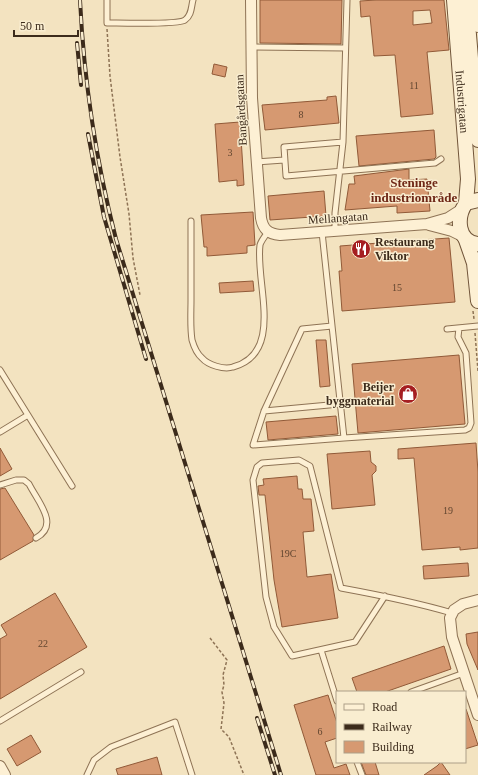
<svg xmlns="http://www.w3.org/2000/svg" width="478" height="775" viewBox="0 0 478 775" font-family="'Times New Roman',serif">
<style>
.building{fill:#d69971;stroke:#915a38;fill-rule:evenodd}
.lines{fill:none;stroke-linecap:round;stroke-linejoin:round}
.lane-casing{stroke:#8e7355;stroke-width:7}
.street-casing{stroke:#8e7355;stroke-width:12}
.secondary-casing{stroke:#705439;stroke-width:16}
.path{stroke:#8e7355;stroke-width:1.5;stroke-dasharray:3 2;stroke-linecap:butt}
.lane{stroke:#fdf0d4;stroke-width:5}
.street{stroke:#fdf0d4;stroke-width:10}
.secondary{stroke:#fdf0d4;stroke-width:14}
.rail-casing{stroke:#3c2b1b;stroke-width:4}
.rail{stroke:#f9edd0;stroke-width:2.5;stroke-dasharray:8;stroke-linecap:butt}
.labels{text-anchor:middle;stroke-width:3;stroke-linejoin:round;paint-order:stroke}
.number-label{font-size:10px;fill:#624630}
.street-label{font-size:12px;fill:#3c2b1b;stroke:#f9edd0}
.poi-label{font-size:12px;font-weight:bold;fill:#3c2b1b;stroke:#f9edd0;text-anchor:start}
.neighbourhood-label{font-size:13px;font-weight:bold;fill:#6e2716;stroke:#f9edd0}
</style>
<rect width="100%" height="100%" fill="#f3e3c0"/>
<path class="building" d="M 260,0 L 342,0 L 341,44 L 260,43 Z
M 376,0 L 444,0 L 449,50 L 427,52 L 433,114 L 401,117 L 395,55 L 374,56 L 370,16 L 361,17 L 360,1 ZM 430,10 L 432,23 L 413,25 L 413,11 Z
M 214,64 L 227,67 L 225,77 L 212,74 Z
M 336,96 L 339,123 L 265,130 L 262,105 L 327,100 L 327,97 Z
M 240,122 L 244,185 L 237,186 L 237,180 L 219,182 L 215,124 Z
M 434,130 L 436,157 L 434,159 L 359,166 L 356,136 Z
M 409,169 L 409,180 L 427,179 L 430,211 L 397,213 L 397,206 L 345,210 L 349,184 L 355,184 L 354,176 Z
M 324,191 L 326,216 L 270,220 L 268,196 Z
M 253,212 L 255,245 L 247,246 L 247,253 L 207,256 L 207,247 L 204,247 L 201,215 Z
M 449,238 L 455,302 L 342,311 L 339,271 L 342,271 L 340,246 L 379,243 L 379,247 L 421,243 L 421,240 Z
M 253,281 L 254,291 L 220,293 L 219,283 Z
M 316,340 L 326,340 L 330,386 L 320,387 Z
M 459,355 L 465,424 L 358,433 L 352,364 Z
M 336,416 L 338,434 L 268,440 L 266,422 Z
M 476,443 L 478,472 L 478,548 L 460,550 L 460,547 L 422,550 L 414,458 L 398,459 L 398,449 Z
M 0,448 L 12,469 L 0,476 Z
M 370,451 L 371,462 L 376,466 L 376,471 L 372,475 L 375,505 L 332,509 L 327,454 Z
M 297,476 L 298,489 L 302,489 L 303,499 L 311,499 L 314,531 L 303,532 L 307,577 L 331,574 L 338,618 L 282,627 L 274,580 L 265,495 L 259,495 L 258,486 L 264,485 L 263,479 Z
M 5,488 L 34,535 L 33,541 L 0,560 L 0,489 Z
M 468,563 L 469,576 L 424,579 L 423,566 Z
M 55,593 L 87,647 L 0,699 L 0,639 L 7,635 L 1,625 Z
M 478,632 L 478,670 L 467,644 L 466,634 Z
M 444,646 L 451,669 L 385,692 L 357,692 L 352,678 Z
M 328,695 L 337,723 L 337,738 L 325,742 L 334,768 L 346,764 L 350,775 L 316,775 L 294,705 Z
M 465,709 L 466,709 L 478,745 L 465,749 Z
M 31,735 L 41,752 L 17,766 L 7,749 Z
M 157,757 L 162,775 L 118,775 L 116,769 Z
M 361,762 L 375,762 L 379,775 L 366,775 Z
M 441,762 L 450,775 L 424,775 L 437,766 Z"/>
<g class="lines">
<defs>
<path id="lane" d="M 107,0 L 107,23 C 119,23 179,25 185,20 C 192,15 191,7 193,0
M 251,47 L 345,48
M 343,142 L 284,147 L 286,176 L 435,163 L 441,159
M 256,162 L 284,160
M 191,221 C 191,247 191,274 191,300 C 191,313 190,327 192,340 C 194,347 196,353 202,358 C 208,365 224,370 233,367 C 285,353 255,283 260,245 C 261,241 265,236 268,232
M 335,231 L 335,213 L 343,142 L 347,0
M 322,232 L 344,438 L 253,445 L 264,411 L 302,329 L 332,326
M 447,329 L 478,326
M 0,370 L 72,486
M 264,411 L 340,404
M 0,432 L 28,415
M 344,438 L 465,430 L 469,428 L 471,423 L 466,353 L 458,337 L 459,328
M 0,485 L 16,480 L 24,480 L 29,484 C 38,502 60,525 36,538
M 385,596 L 355,642 L 292,656 L 274,627 L 266,597 L 253,480 L 257,467 L 262,463 L 299,460 L 310,466 L 341,588 C 379,595 415,602 452,613
M 321,650 L 337,701
M 411,692 L 464,673
M 0,721 L 81,672
M 357,762 L 362,775
M 87,775 L 94,760 L 111,747 L 175,722 L 192,775"/>
<path id="street" d="M 251,0 L 252,98 L 261,218 C 263,229 268,234 280,235 L 427,224 L 448,218 L 462,209
M 476,0 L 478,27
M 429,225 L 452,231 L 464,237
M 478,600 L 463,604 L 454,610 L 450,618 L 452,637 L 478,715
M 0,766 L 5,775"/>
<g id="secondary">
<path id="s1" d="M 454,0 L 468,179 L 466,203"/>
<path d="M 466,0 L 478,140"/>
<path d="M 478,200 L 466,203 C 456,217 457,242 478,244"/>
<path d="M 466,240 L 474,263 L 478,301"/>
</g>
</defs>
<use href="#lane" class="lane-casing"/>
<use href="#street" class="street-casing"/>
<use href="#secondary" class="secondary-casing"/>
<path class="path" d="M 107,29 L 110,76 L 120,157 L 129,214 L 133,258 L 140,295
M 473,311 L 474,319
M 475,333 L 478,371
M 210,638 L 227,660 L 223,675 L 224,685 L 222,692 L 224,703 L 221,729 L 229,737 L 244,775"/>
<use href="#lane" class="lane"/>
<use href="#street" class="street"/>
<use href="#secondary" class="secondary"/>
<defs>
<path id="rail" d="M 80,0 C 84,81 96,161 116,239 L 281,775
M 77,43 L 81,85
M 88,134 L 104,217 L 146,359
M 257,718 L 275,775"/>
</defs>
<use href="#rail" class="rail-casing"/>
<use href="#rail" class="rail"/>
</g>
<defs>
<symbol id="restaurant-disc" viewBox="-11 -11 22 22"><circle r="9.5" fill="#a51e21" stroke="#f9edd0"/><path d="M-5-6h1v4h1v-4h1v4h1v-4h1v5L-1.5 .5V6h-2V.5L-5-1ZM5-6V6H3V1.5H1.5Q1.5-4 5-6Z" fill="#fff"/></symbol>
<symbol id="shop-disc" viewBox="-11 -11 22 22"><circle r="9.5" fill="#a51e21" stroke="#f9edd0"/><path d="M-5-2.5h2.3a2.7 3.5 0 0 1 5.4 0H5L5.5 6h-11ZM-1.5-2.5h3a1.5 2.3 0 0 0-3 0Z" fill="#fff"/></symbol>
</defs>
<g fill-rule="evenodd">
<use href="#restaurant-disc" x="350" y="238" width="22" height="22"/>
<use href="#shop-disc" x="397" y="383" width="22" height="22"/>
</g>
<g class="labels">
<g class="number-label">
<text x="414" y="89">11</text>
<text x="301" y="118">8</text>
<text x="230" y="156">3</text>
<text x="397" y="291">15</text>
<text x="448" y="514">19</text>
<text x="288" y="557">19C</text>
<text x="43" y="647">22</text>
<text x="320" y="735">6</text>
</g>
<g class="street-label">
<text dy="4" stroke="none"><textPath href="#s1" startOffset="102">Industrigatan</textPath></text>
<text transform="translate(241 110) rotate(-93)" y="4">Bangårdsgatan</text>
<text transform="translate(338 218) rotate(-4)" y="4">Mellangatan</text>
</g>
<g class="poi-label">
<text x="375" y="246">Restaurang<tspan x="375" dy="14">Viktor</tspan></text>
<text x="394" y="391" text-anchor="end">Beijer<tspan x="394" dy="14">byggmaterial</tspan></text>
</g>
<g class="neighbourhood-label">
<text x="414" y="187">Steninge<tspan x="414" dy="15">industriområde</tspan></text>
</g>
</g>
<rect x="336" y="691" width="130" height="72" fill="#f9edd0" stroke="#ad9f88"/>
<rect x="344" y="704" width="20" height="6" fill="#fdf0d4" stroke="#ad9f88"/>
<text x="372" y="711" font-size="12" fill="#3c2b1b">Road</text>
<rect x="344" y="724" width="20" height="6" fill="#3c2b1b" stroke="#ad9f88"/>
<text x="372" y="731" font-size="12" fill="#3c2b1b">Railway</text>
<rect x="344" y="741" width="20" height="12" fill="#d69971" stroke="#ad9f88"/>
<text x="372" y="751" font-size="12" fill="#3c2b1b">Building</text>
<path d="M14 30v6h64v-6" fill="none" stroke="#3c2b1b" stroke-width="2"/>
<text x="20" y="30" font-size="12" fill="#3c2b1b" stroke="#f9edd0" stroke-width="3" paint-order="stroke">50 m</text>
</svg>
